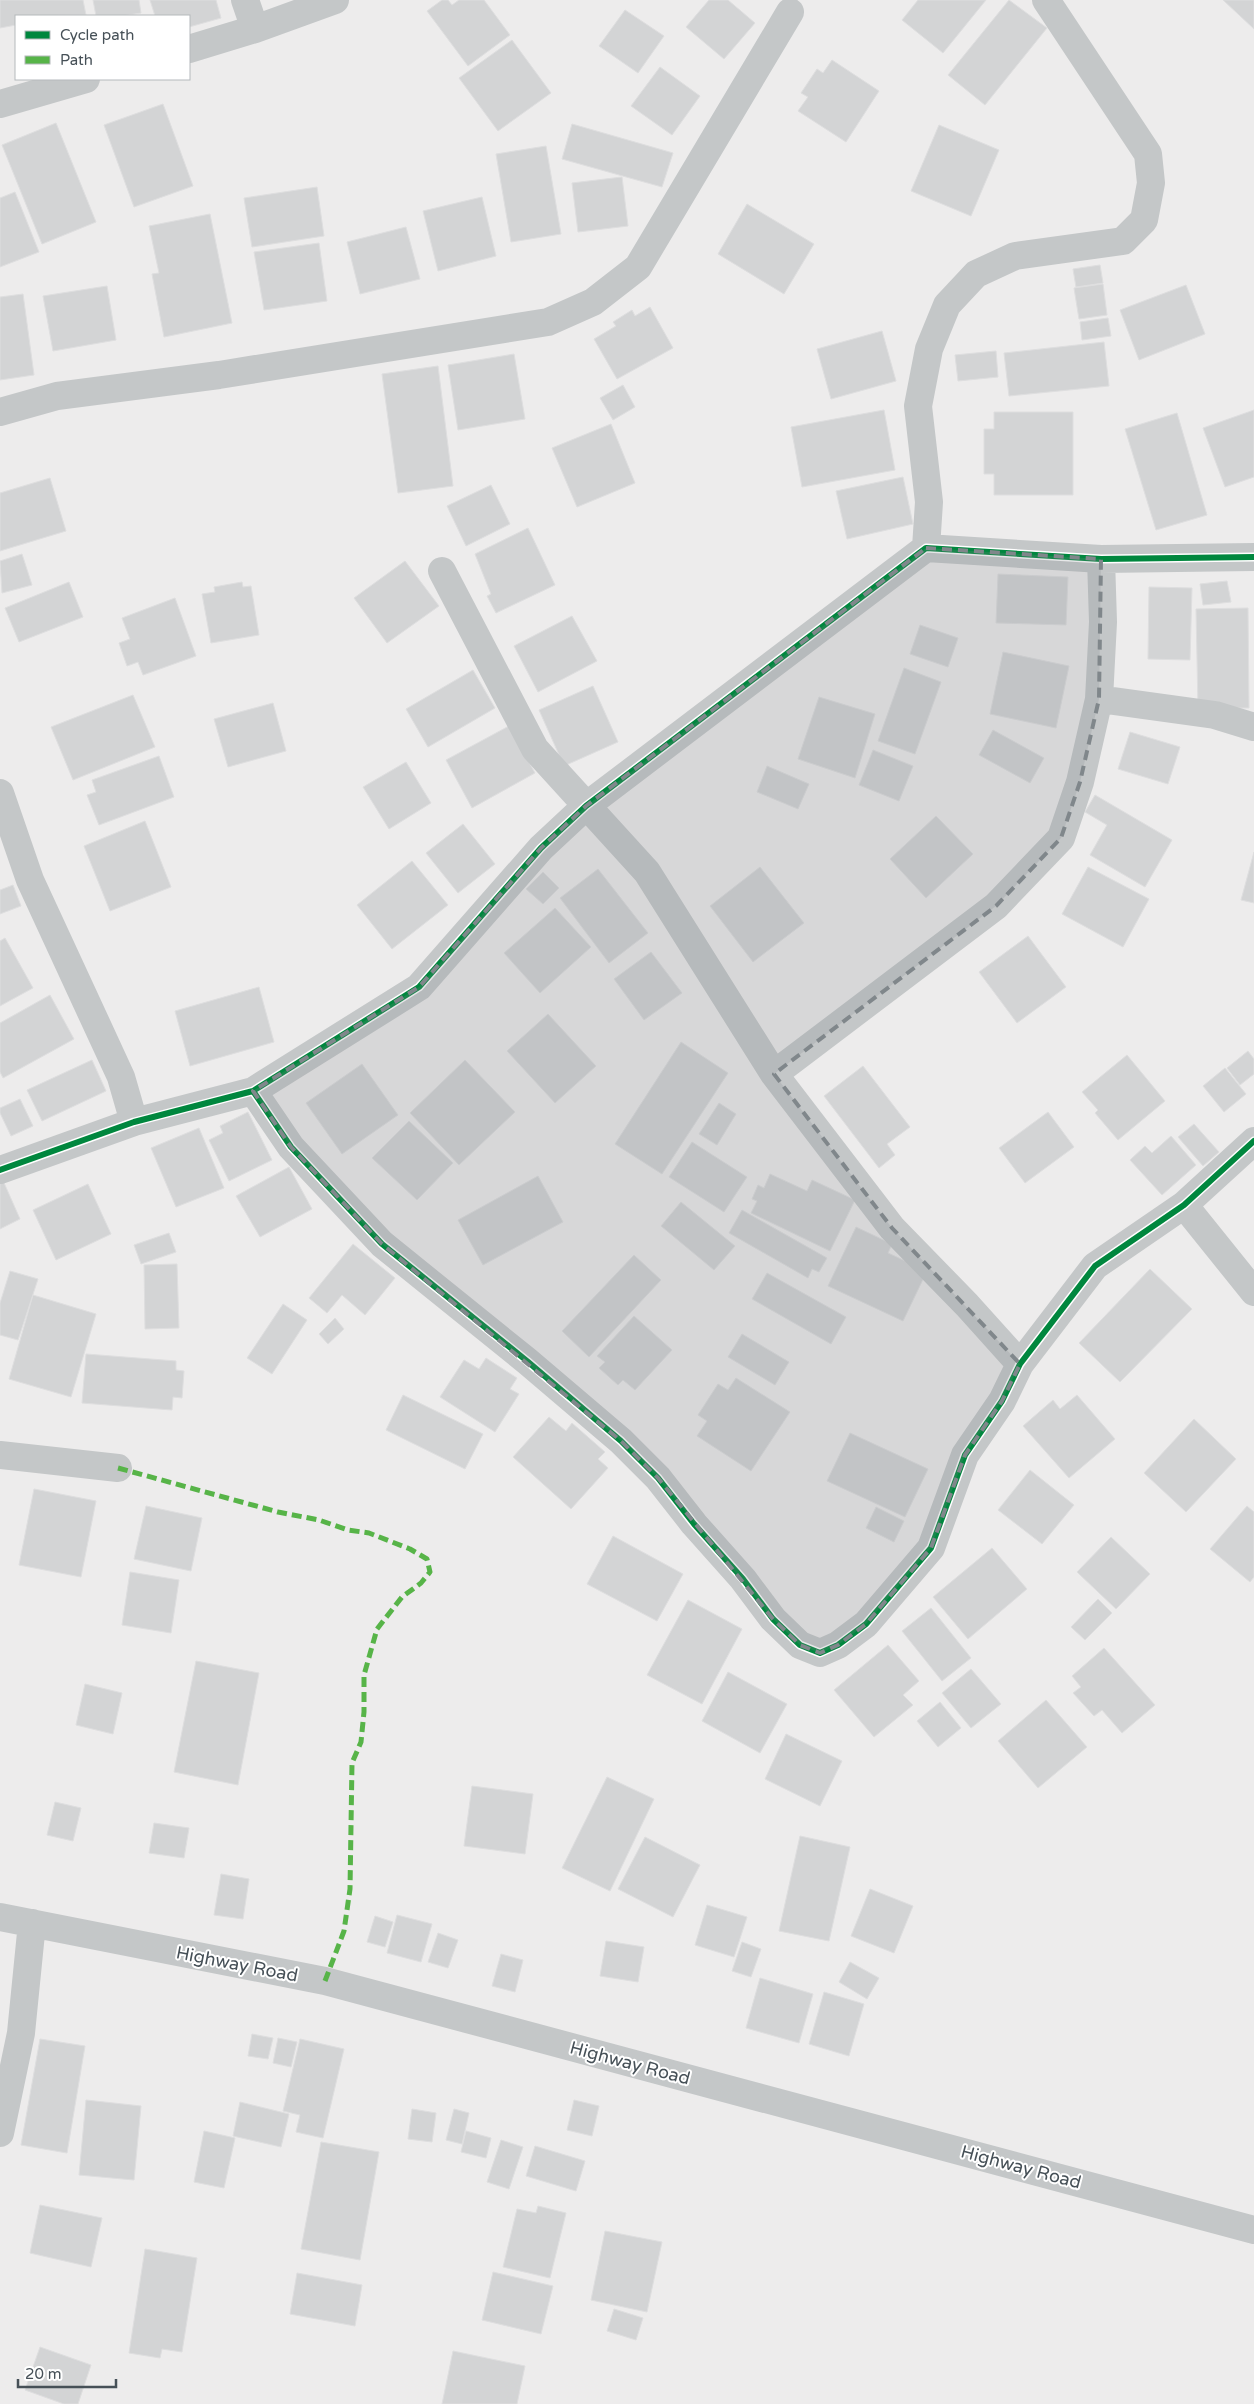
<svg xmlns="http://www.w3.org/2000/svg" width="1254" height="2404" viewBox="0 0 1254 2404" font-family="'Varela Round',sans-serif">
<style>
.building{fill:#d3d4d5;stroke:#dededf}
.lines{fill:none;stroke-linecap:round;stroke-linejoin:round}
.minor{stroke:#c4c7c8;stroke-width:28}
.quiet{stroke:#57b448;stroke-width:5;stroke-dasharray:10 5;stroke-linecap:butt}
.cycleway-casing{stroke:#fff;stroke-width:9}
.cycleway{stroke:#00873e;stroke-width:6}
.marked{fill:#80878b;fill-opacity:0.2;stroke:#80878b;stroke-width:4;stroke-dasharray:10 6;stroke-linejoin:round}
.labels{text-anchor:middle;stroke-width:4;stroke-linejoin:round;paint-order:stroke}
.street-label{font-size:18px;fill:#465057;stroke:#fff}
</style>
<rect width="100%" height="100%" fill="#edecec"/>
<path class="building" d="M 0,0 L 83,0 L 86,15 L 16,16 L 16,25 L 0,28 Z
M 93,0 L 139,0 L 141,13 L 122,16 L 96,16 Z
M 150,0 L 216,0 L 221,18 L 189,27 L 189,16 L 155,16 Z
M 442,0 L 448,0 L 452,5 L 459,0 L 484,0 L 510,35 L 468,66 L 427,11 Z
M 709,0 L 728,0 L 755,23 L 724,59 L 686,27 Z
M 918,0 L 986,0 L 943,53 L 902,20 Z
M 1009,0 L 1047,28 L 985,105 L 948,75 Z
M 1223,0 L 1254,0 L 1254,29 Z
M 625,10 L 664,36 L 638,73 L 599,46 Z
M 512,40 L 551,93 L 498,131 L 459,78 Z
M 832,60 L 879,91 L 846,142 L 798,111 L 808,97 L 801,93 L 817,69 L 823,73 Z
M 660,67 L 700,96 L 672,135 L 631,106 Z
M 163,104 L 193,186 L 134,207 L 104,125 Z
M 56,123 L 96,222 L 42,244 L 2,145 Z
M 572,124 L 673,153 L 662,187 L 562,159 Z
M 939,125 L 999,150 L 971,216 L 911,191 Z
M 546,146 L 561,234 L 511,242 L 496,154 Z
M 622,177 L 628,226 L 578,232 L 572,183 Z
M 317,187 L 324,236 L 252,247 L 244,198 Z
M 15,192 L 39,252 L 0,267 L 0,198 Z
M 482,197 L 496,256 L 438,271 L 423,211 Z
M 747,204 L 814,244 L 784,294 L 718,254 Z
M 210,214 L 232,323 L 164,337 L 152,274 L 159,273 L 149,226 Z
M 406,227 L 420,279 L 360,294 L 347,242 Z
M 319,243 L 327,301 L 264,310 L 254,252 Z
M 1100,265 L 1103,283 L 1076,287 L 1073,269 Z
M 1103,284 L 1107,315 L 1079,319 L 1074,288 Z
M 1186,285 L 1205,334 L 1139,360 L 1120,310 Z
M 107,286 L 116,340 L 53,351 L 43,296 Z
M 23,294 L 34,375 L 0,380 L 0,297 Z
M 650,307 L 673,348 L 617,379 L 594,339 L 616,326 L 613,322 L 632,310 L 635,316 Z
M 1108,318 L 1111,336 L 1082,340 L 1080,322 Z
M 882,331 L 896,381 L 831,399 L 817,349 Z
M 1104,342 L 1109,386 L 1009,396 L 1004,353 Z
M 996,351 L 998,377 L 958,381 L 955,355 Z
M 514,354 L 525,419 L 458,430 L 448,365 Z
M 438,366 L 453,486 L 398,493 L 382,374 Z
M 623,385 L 635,407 L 613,420 L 600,398 Z
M 884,410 L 895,470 L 802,487 L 791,427 Z
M 1254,410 L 1254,477 L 1225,487 L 1203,428 Z
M 994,412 L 1073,412 L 1073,495 L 994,495 L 994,474 L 984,474 L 984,429 L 994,429 Z
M 1177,413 L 1207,515 L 1156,530 L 1125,429 Z
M 611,424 L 635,483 L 577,507 L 552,448 Z
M 903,477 L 913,524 L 847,539 L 836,491 Z
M 50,478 L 66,531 L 0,551 L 0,493 Z
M 491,485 L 510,524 L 466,546 L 447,506 Z
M 528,528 L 555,585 L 496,613 L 487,596 L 491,594 L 475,554 Z
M 22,554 L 32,585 L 2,593 L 0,561 Z
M 405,561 L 439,606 L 387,643 L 354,598 Z
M 998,574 L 1068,577 L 1066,625 L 996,623 Z
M 1227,581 L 1231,602 L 1203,605 L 1200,584 Z
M 69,582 L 83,617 L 19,642 L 5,608 Z
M 242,582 L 243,587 L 251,586 L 259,635 L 211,643 L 202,594 L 215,592 L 214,587 Z
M 1149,587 L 1192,588 L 1190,660 L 1148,659 Z
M 175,598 L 196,656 L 143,675 L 138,662 L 127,666 L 119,643 L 130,639 L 122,618 Z
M 1248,608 L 1249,708 L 1198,708 L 1196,609 Z
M 572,616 L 597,661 L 538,692 L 514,646 Z
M 920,625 L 958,638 L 948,667 L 910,654 Z
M 1003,652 L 1069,666 L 1056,728 L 990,714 Z
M 904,668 L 941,682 L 915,754 L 878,741 Z
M 473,670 L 495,708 L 428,747 L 406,709 Z
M 593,686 L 618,742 L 564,766 L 539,710 Z
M 133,695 L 155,747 L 73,780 L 51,727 Z
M 819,697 L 875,714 L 855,778 L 798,759 Z
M 273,703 L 286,751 L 228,767 L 214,719 Z
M 509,726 L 535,773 L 472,808 L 446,760 Z
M 993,730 L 1044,758 L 1030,783 L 979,755 Z
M 1130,732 L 1180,747 L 1168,784 L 1118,769 Z
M 873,750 L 913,766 L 899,801 L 859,785 Z
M 159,756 L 174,797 L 99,825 L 87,795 L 96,792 L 92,780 Z
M 406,762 L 431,803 L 389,829 L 363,787 Z
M 767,766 L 809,784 L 798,809 L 757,792 Z
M 1095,795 L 1172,840 L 1145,887 L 1090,855 L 1107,825 L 1085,812 Z
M 936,816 L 973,854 L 926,898 L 890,859 Z
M 145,821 L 171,887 L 110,911 L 84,846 Z
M 463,824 L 495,864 L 458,893 L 426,853 Z
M 1254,852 L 1254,903 L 1241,900 Z
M 412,861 L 448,905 L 392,949 L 357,905 Z
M 760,867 L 804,923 L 753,962 L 710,906 Z
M 1088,867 L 1149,899 L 1123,947 L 1062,914 Z
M 598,869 L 648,933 L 609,963 L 560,898 Z
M 543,872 L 559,888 L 543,904 L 526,889 Z
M 13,885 L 21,906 L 0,914 L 0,890 Z
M 555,908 L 591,947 L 540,993 L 504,953 Z
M 1028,936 L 1066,987 L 1017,1023 L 979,972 Z
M 5,938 L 33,988 L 0,1006 L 0,941 Z
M 651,952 L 682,993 L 644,1020 L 614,979 Z
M 259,987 L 274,1042 L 190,1066 L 175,1011 Z
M 50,995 L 74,1039 L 3,1078 L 0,1072 L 0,1023 Z
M 548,1014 L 596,1066 L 555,1103 L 507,1051 Z
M 681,1042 L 728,1073 L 662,1174 L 615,1144 Z
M 1248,1051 L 1254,1059 L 1254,1074 L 1240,1085 L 1227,1068 Z
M 1127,1055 L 1165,1101 L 1118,1140 L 1095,1113 L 1098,1110 L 1082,1092 Z
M 92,1060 L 106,1091 L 42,1121 L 27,1090 Z
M 465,1060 L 515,1112 L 459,1165 L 410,1113 Z
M 362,1064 L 398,1115 L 342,1154 L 306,1103 Z
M 863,1066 L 910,1127 L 887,1144 L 895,1155 L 879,1168 L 824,1096 Z
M 1225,1068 L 1246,1094 L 1224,1112 L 1203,1086 Z
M 20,1099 L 33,1126 L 11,1136 L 0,1113 L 0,1108 Z
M 719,1103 L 736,1114 L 717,1145 L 699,1134 Z
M 248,1112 L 272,1160 L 229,1181 L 209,1140 L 223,1133 L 220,1126 Z
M 1048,1112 L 1074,1147 L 1025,1183 L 999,1148 Z
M 409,1121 L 453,1163 L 417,1200 L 372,1158 Z
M 1194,1124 L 1219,1152 L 1203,1166 L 1178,1137 Z
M 199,1128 L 224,1188 L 176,1207 L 151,1148 Z
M 1171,1136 L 1196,1165 L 1162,1195 L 1130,1160 L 1145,1146 L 1152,1153 Z
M 692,1142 L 747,1177 L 724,1212 L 669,1177 Z
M 289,1167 L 312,1209 L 260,1237 L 236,1196 Z
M 770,1174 L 807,1191 L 812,1180 L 855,1200 L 830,1251 L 751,1213 L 757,1201 L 752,1199 L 758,1185 L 764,1188 Z
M 1,1176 L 20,1219 L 0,1229 L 0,1177 Z
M 538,1176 L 563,1222 L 483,1265 L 458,1220 Z
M 88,1184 L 111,1234 L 56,1260 L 33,1210 Z
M 681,1202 L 735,1246 L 714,1270 L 661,1226 Z
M 742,1210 L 827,1258 L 819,1272 L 812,1269 L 808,1278 L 729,1233 Z
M 856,1227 L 892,1244 L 888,1253 L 927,1271 L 903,1321 L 828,1286 Z
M 169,1233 L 176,1252 L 141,1264 L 134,1245 Z
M 353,1244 L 395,1278 L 365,1315 L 342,1295 L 327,1313 L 309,1298 Z
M 634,1255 L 661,1280 L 589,1357 L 562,1331 Z
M 177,1264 L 179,1328 L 145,1329 L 144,1265 Z
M 1150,1269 L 1192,1309 L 1120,1382 L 1079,1343 Z
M 10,1271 L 38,1279 L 18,1340 L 0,1335 L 0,1303 Z
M 767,1273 L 846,1317 L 831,1344 L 752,1299 Z
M 33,1295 L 96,1314 L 71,1397 L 9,1379 Z
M 283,1304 L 307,1320 L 272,1374 L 247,1358 Z
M 634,1316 L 672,1350 L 635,1390 L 623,1380 L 618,1385 L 599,1368 L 605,1362 L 597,1356 Z
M 335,1318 L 344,1329 L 328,1344 L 319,1334 Z
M 742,1334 L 789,1362 L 775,1385 L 728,1357 Z
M 86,1354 L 176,1361 L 176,1370 L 184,1371 L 182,1398 L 173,1397 L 172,1410 L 82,1403 Z
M 486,1358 L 517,1378 L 510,1389 L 519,1394 L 495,1432 L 440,1397 L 464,1360 L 479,1369 Z
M 736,1378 L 790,1412 L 751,1471 L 697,1436 L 707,1421 L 698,1415 L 718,1384 L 728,1390 Z
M 403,1395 L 483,1434 L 465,1469 L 386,1430 Z
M 1077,1395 L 1115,1439 L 1069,1478 L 1023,1426 L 1053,1400 L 1060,1409 Z
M 549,1417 L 566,1431 L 572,1423 L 605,1452 L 598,1459 L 608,1468 L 571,1509 L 513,1457 Z
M 1194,1419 L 1236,1459 L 1186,1512 L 1144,1473 Z
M 850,1433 L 928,1469 L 905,1517 L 827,1481 Z
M 1030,1470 L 1074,1505 L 1042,1544 L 998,1510 Z
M 34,1489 L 96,1501 L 81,1577 L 19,1565 Z
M 146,1506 L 202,1518 L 191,1571 L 134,1559 Z
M 1247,1506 L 1254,1512 L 1254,1577 L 1250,1582 L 1210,1549 Z
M 876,1507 L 904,1521 L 894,1542 L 866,1528 Z
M 613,1536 L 683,1574 L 657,1621 L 587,1584 Z
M 1111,1537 L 1150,1574 L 1116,1609 L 1077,1572 Z
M 992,1548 L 1027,1589 L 968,1639 L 933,1597 Z
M 130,1572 L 179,1580 L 171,1633 L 122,1625 Z
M 1098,1599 L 1112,1613 L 1085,1640 L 1071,1627 Z
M 688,1600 L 742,1629 L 702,1704 L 647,1675 Z
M 931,1608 L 971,1658 L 942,1681 L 902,1631 Z
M 888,1645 L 919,1681 L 903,1695 L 913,1705 L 874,1737 L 834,1690 Z
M 1104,1648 L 1155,1705 L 1122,1733 L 1102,1710 L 1094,1716 L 1073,1693 L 1081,1687 L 1072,1676 Z
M 196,1661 L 259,1673 L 238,1785 L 174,1772 Z
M 971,1669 L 1001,1704 L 971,1728 L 942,1693 Z
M 728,1672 L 787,1704 L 760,1753 L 702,1721 Z
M 85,1684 L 122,1693 L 113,1734 L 76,1725 Z
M 1046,1700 L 1087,1747 L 1038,1788 L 998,1741 Z
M 940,1702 L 961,1728 L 938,1747 L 917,1721 Z
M 786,1734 L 842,1761 L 820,1806 L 765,1779 Z
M 607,1777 L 654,1799 L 610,1891 L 562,1868 Z
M 472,1786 L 533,1794 L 525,1854 L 464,1846 Z
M 55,1802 L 81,1808 L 73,1841 L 47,1835 Z
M 154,1823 L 189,1828 L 184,1858 L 149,1853 Z
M 800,1836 L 850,1847 L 829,1941 L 779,1931 Z
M 645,1837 L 700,1865 L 673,1917 L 618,1889 Z
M 221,1874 L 249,1879 L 243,1919 L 214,1915 Z
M 870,1889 L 913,1906 L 894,1953 L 851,1936 Z
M 707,1905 L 747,1917 L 734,1957 L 695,1945 Z
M 397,1915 L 432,1924 L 421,1962 L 387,1953 Z
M 375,1916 L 393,1922 L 385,1947 L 367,1942 Z
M 438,1933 L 458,1940 L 448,1968 L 428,1962 Z
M 606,1941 L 644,1947 L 638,1982 L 600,1976 Z
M 742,1942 L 761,1949 L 751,1977 L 732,1971 Z
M 501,1954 L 523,1960 L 515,1992 L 492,1986 Z
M 850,1962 L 879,1978 L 867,1999 L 839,1982 Z
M 760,1978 L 813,1994 L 799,2043 L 746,2028 Z
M 824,1992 L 864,2004 L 849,2056 L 809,2044 Z
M 252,2034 L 273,2038 L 268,2059 L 248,2056 Z
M 278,2038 L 297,2042 L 291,2067 L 273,2063 Z
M 40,2039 L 85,2046 L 67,2153 L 21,2145 Z
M 300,2039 L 344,2049 L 323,2138 L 296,2132 L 300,2115 L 283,2111 Z
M 86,2100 L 141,2106 L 134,2180 L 79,2175 Z
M 574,2100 L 599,2106 L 592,2136 L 567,2130 Z
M 240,2102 L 289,2114 L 281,2147 L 233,2136 Z
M 412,2109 L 436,2113 L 432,2142 L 408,2139 Z
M 454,2109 L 469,2113 L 462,2144 L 446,2140 Z
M 204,2131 L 235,2138 L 224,2188 L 194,2182 Z
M 466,2131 L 491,2138 L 486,2158 L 461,2152 Z
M 501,2140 L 523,2147 L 509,2189 L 487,2182 Z
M 321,2142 L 379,2152 L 360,2260 L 301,2249 Z
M 535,2146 L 585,2161 L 576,2191 L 526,2176 Z
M 40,2205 L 102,2218 L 91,2267 L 30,2253 Z
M 538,2206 L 566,2213 L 550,2278 L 503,2267 L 517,2209 L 536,2213 Z
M 605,2231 L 662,2242 L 647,2312 L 591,2300 Z
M 145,2249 L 197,2258 L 182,2352 L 162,2349 L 160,2358 L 129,2353 Z
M 493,2272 L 553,2286 L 541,2334 L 482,2320 Z
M 297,2273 L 362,2285 L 355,2326 L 290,2314 Z
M 614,2309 L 643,2318 L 636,2340 L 607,2331 Z
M 40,2347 L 91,2365 L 78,2404 L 64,2404 L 25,2390 Z
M 453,2351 L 525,2366 L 517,2404 L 442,2404 Z"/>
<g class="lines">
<path class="minor" d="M 245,0 L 255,29
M 189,49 L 255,29 L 335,0
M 0,104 L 86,79
M 0,412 L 57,396 L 219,375 L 548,322 L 593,302 L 638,267 L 790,12
M 926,548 L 929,502 L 918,406 L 929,349 L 947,305 L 976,274 L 1015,256 L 1123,241 L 1144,220 L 1151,183 L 1148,154 L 1046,0
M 442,571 L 535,749 L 647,872 L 774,1074 L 892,1228 L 967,1305 L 1020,1364
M 1099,699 L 1215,715 L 1254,727
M 0,793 L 30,880 L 121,1077 L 134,1122
M 774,1074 L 996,906 L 1061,838 L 1080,782 L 1099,699 L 1103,622 L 1101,559
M 253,1091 L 291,1147 L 382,1244 L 527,1361 L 621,1441 L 658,1478 L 694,1524 L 743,1579 L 773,1619 L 800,1645 L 820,1653 L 838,1645 L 866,1624 L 931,1548 L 965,1455 L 1002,1401 L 1020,1364 L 1095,1266 L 1184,1205 L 1254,1141
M 0,1170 L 134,1122 L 253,1091 L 419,987 L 541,848 L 586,806 L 926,548 L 1101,559 L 1254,557
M 1184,1205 L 1254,1292
M 0,1455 L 118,1468
M 0,1917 L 325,1981 L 1254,2230
M 0,2133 L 21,2033 L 32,1923"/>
<path class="quiet" d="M 118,1468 L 278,1512 L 319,1520 L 348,1530 L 369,1533 L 410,1549 L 427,1559 L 430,1572 L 421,1583 L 402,1597 L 377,1629 L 364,1675 L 364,1712 L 361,1742 L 352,1763 L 350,1889 L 344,1931 L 325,1981"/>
<defs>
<path id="cycleway" d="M 253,1091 L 291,1147 L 382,1244 L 527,1361 L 621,1441 L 658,1478 L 694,1524 L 743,1579 L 773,1619 L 800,1645 L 820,1653 L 838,1645 L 866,1624 L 931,1548 L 965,1455 L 1002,1401 L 1020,1364 L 1095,1266 L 1184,1205 L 1254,1141
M 0,1170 L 134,1122 L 253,1091 L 419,987 L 541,848 L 586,806 L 926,548 L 1101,559 L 1254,557"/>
</defs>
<use href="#cycleway" class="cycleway-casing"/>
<use href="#cycleway" class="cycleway"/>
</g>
<path class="marked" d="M 926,548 L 1101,559 L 1099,699 L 1080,782 L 1061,838 L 996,906 L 774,1074 L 892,1228 L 1020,1364 L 1002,1401 L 965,1455 L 931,1548 L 866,1624 L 838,1645 L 820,1653 L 800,1645 L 773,1619 L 658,1478 L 621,1441 L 382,1244 L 291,1147 L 253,1091 L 419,987 L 541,848 L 586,806 Z"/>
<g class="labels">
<g class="street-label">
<text transform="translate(237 1964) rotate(11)" y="6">Highway Road</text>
<text transform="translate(630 2063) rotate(15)" y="6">Highway Road</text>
<text transform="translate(1021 2167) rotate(15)" y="6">Highway Road</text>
</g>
</g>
<rect x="15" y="15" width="175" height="65" fill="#ffffff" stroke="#b5b9bc"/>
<rect x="25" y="31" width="25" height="8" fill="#00873e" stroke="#b5b9bc"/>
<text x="60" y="40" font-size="15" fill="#465057">Cycle path</text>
<rect x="25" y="56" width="25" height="8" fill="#57b448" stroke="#b5b9bc"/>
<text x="60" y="65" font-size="15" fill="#465057">Path</text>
<path d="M18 2379v8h98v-8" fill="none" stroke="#465057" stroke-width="2.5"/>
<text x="25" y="2379" font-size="15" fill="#465057" stroke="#ffffff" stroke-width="4" paint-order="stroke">20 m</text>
</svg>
